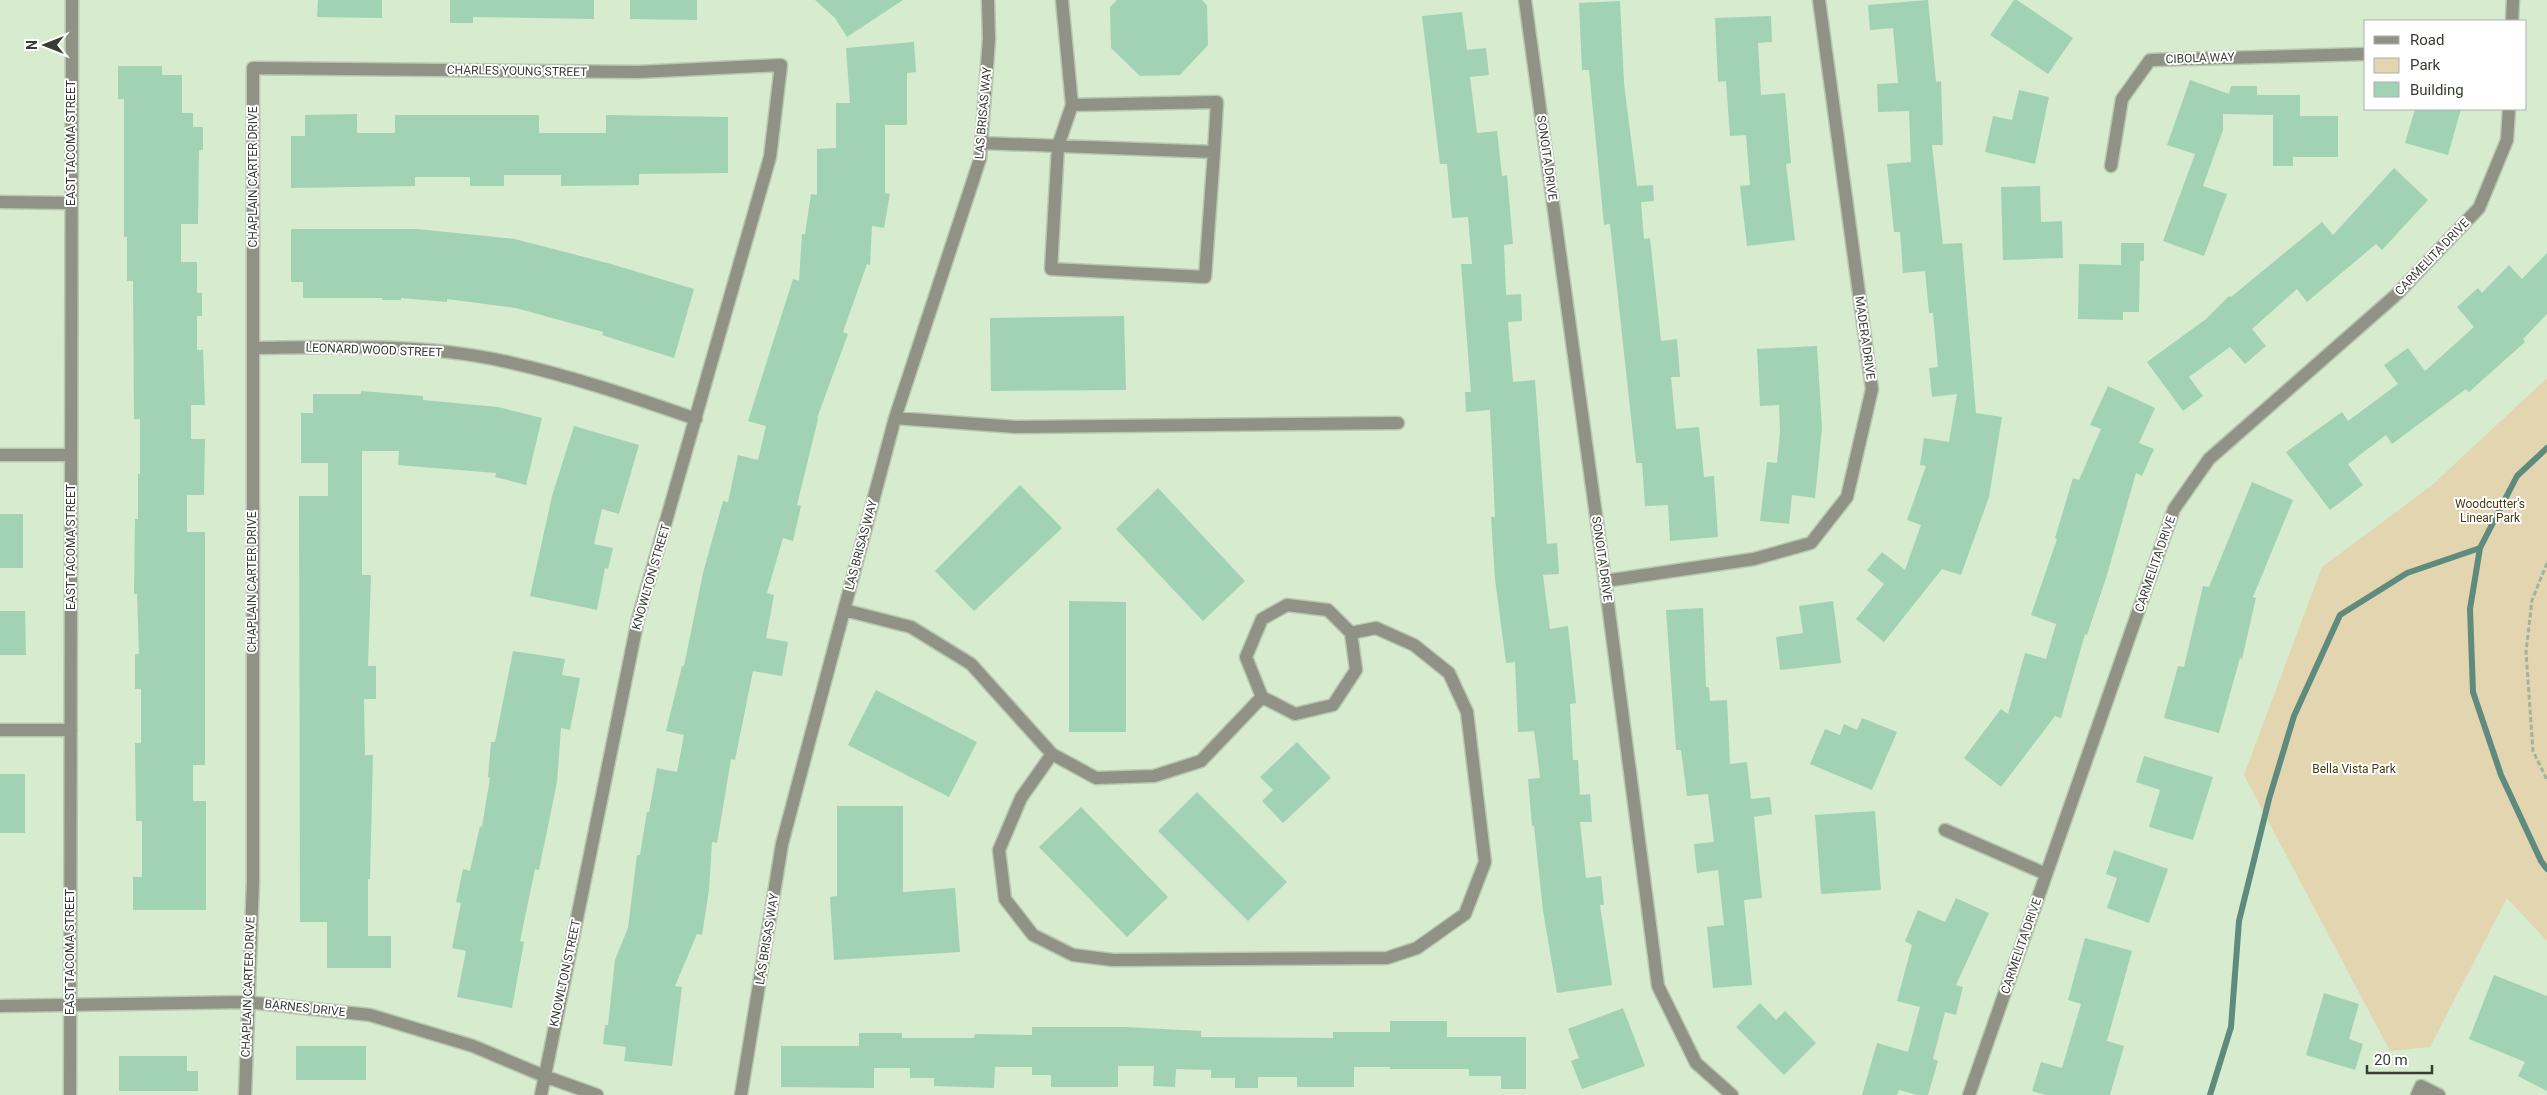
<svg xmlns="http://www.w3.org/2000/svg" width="2547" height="1095" viewBox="0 0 2547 1095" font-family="Roboto,sans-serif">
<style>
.park{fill:#e2d5af}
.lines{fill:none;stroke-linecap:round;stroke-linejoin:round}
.stream{stroke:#5f8b7e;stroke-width:6}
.building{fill:#a1d2b4}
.minor-casing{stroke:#b7c8b0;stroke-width:15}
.path{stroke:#a3b39c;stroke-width:3;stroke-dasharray:5 2.5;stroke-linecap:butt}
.minor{stroke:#909285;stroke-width:12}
.labels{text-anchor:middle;stroke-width:4;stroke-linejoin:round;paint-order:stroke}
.street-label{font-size:12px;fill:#363d32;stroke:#fff}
.park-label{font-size:12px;fill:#483c16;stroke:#fff}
</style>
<rect width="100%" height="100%" fill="#d7ebcf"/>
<path class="park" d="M 2547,378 L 2547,941 L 2507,898 L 2430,1047 L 2390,1051 L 2244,775 L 2322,567 L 2431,486 Z"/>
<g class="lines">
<path class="stream" d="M 2547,448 L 2517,476 L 2480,548 L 2470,609 L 2473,692 L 2501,775 L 2541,861 L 2547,869
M 2210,1095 L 2231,1027 L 2239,921 L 2269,799 L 2294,716 L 2340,615 L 2407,573 L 2480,548"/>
</g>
<path class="building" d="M 318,0 L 382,0 L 382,18 L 317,17 Z
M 450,0 L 594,0 L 594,19 L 473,17 L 473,23 L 450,23 Z
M 630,0 L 697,0 L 697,20 L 630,19 Z
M 815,0 L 903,0 L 847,37 L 835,18 Z
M 1117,0 L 1202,0 L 1207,5 L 1208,45 L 1180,75 L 1140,76 L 1111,48 L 1110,7 Z
M 1928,0 L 1936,82 L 1941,81 L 1943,145 L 1932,145 L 1943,244 L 1962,243 L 1976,413 L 2002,417 L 1989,497 L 1961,575 L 1942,569 L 1884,642 L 1856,619 L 1884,584 L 1867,570 L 1882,552 L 1905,570 L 1921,525 L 1907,520 L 1926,466 L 1920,465 L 1924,438 L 1949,442 L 1957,394 L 1932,397 L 1929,368 L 1938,367 L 1933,313 L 1929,313 L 1925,271 L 1903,273 L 1900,232 L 1894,232 L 1887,164 L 1911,162 L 1909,111 L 1878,112 L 1877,84 L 1898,83 L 1893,28 L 1870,30 L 1868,5 Z
M 2014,0 L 2017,0 L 2073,38 L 2048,74 L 1990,35 Z
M 1620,1 L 1624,83 L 1637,186 L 1653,185 L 1654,201 L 1641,202 L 1644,239 L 1650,238 L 1661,341 L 1677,339 L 1680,377 L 1671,377 L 1676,429 L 1699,427 L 1704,477 L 1714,476 L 1718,537 L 1670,541 L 1668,505 L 1645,506 L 1642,463 L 1636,463 L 1610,224 L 1604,225 L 1589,70 L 1582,70 L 1579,3 Z
M 1462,12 L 1467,50 L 1486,48 L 1489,75 L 1470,77 L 1477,133 L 1497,131 L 1502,176 L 1507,175 L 1513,244 L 1504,245 L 1506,295 L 1521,294 L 1522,321 L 1508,322 L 1513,382 L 1535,380 L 1547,544 L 1557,543 L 1559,574 L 1543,575 L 1550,629 L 1568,626 L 1576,703 L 1570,704 L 1573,760 L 1578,760 L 1580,795 L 1590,794 L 1592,822 L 1580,822 L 1586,878 L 1601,876 L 1604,905 L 1600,905 L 1612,985 L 1557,993 L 1543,911 L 1534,826 L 1532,826 L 1528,779 L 1540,778 L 1536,744 L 1534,731 L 1518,732 L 1515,662 L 1506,663 L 1495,579 L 1491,517 L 1495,517 L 1490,410 L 1466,412 L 1465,392 L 1471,392 L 1461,264 L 1472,264 L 1468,217 L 1452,218 L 1447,164 L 1440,164 L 1422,16 Z
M 1771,16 L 1772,42 L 1758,43 L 1761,95 L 1785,93 L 1791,163 L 1786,164 L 1795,240 L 1747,246 L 1740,186 L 1750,185 L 1746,135 L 1730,136 L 1726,81 L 1718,82 L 1715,18 Z
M 914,42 L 916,72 L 907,73 L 907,125 L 885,125 L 885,193 L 890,194 L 884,228 L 872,226 L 870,265 L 867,264 L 843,332 L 848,334 L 817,418 L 818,419 L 797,505 L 801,506 L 793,541 L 783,538 L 767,593 L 774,595 L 766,638 L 788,642 L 782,676 L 753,671 L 735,760 L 731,759 L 717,843 L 712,842 L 709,890 L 702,935 L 697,934 L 675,986 L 682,987 L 672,1066 L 624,1061 L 626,1047 L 603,1044 L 605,1025 L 608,1025 L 615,960 L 628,928 L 637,855 L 640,855 L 647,812 L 649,812 L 657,768 L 677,772 L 684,735 L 666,731 L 682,666 L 684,666 L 703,573 L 723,501 L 728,502 L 738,455 L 758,460 L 766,426 L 748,421 L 793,279 L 799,281 L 802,234 L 805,234 L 811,194 L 817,195 L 817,149 L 836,148 L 836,103 L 850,103 L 846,48 Z
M 118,66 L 162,66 L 162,75 L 182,75 L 182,113 L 193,113 L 193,127 L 203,127 L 203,150 L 199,150 L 198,224 L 181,224 L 181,262 L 197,262 L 197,293 L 202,293 L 202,316 L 197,316 L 197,350 L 203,350 L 205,405 L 191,405 L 191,439 L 205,439 L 204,495 L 187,495 L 187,532 L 205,532 L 205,765 L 193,765 L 193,801 L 206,801 L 206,910 L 133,910 L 133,877 L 142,877 L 142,821 L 136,821 L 135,743 L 141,743 L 141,689 L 135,689 L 135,654 L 139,654 L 137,594 L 134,594 L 135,519 L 138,519 L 138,474 L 140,474 L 140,419 L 134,419 L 133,281 L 127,281 L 127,237 L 124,237 L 124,99 L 118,99 Z
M 2190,80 L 2229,94 L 2231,86 L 2257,86 L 2257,95 L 2300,95 L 2300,116 L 2338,116 L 2338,157 L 2293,157 L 2293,166 L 2273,166 L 2273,115 L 2223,114 L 2223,130 L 2203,186 L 2227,194 L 2204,256 L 2163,241 L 2195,154 L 2167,145 Z
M 2019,90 L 2049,97 L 2035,164 L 1985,152 L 1993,116 L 2012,120 Z
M 2415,109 L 2461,109 L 2448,155 L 2405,143 Z
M 357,114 L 357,133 L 395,133 L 395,115 L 539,115 L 539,133 L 606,133 L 606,115 L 728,117 L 728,173 L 639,174 L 639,185 L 561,186 L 561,175 L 504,175 L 504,186 L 470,186 L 470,177 L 415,177 L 415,186 L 291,188 L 291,136 L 305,136 L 305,115 Z
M 2394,168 L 2428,200 L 2382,250 L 2376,244 L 2307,302 L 2297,289 L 2252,329 L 2266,346 L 2245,364 L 2230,347 L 2189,377 L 2203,396 L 2183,411 L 2147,362 L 2206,319 L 2229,296 L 2231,297 L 2322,222 L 2333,235 Z
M 2040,186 L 2041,222 L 2062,221 L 2063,258 L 2003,260 L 2001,187 Z
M 291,229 L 417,229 L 515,239 L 611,264 L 694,289 L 674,358 L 602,335 L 603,332 L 516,308 L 447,299 L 447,302 L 401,298 L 401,300 L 382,300 L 382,298 L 303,298 L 303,282 L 291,282 Z
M 2121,243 L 2144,243 L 2144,261 L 2140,261 L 2139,312 L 2123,312 L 2123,320 L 2078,319 L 2079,264 L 2121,265 Z
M 2547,253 L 2547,314 L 2523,339 L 2525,342 L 2469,392 L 2466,389 L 2392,444 L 2386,435 L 2348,464 L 2363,485 L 2330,510 L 2286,452 L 2342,412 L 2348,421 L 2398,384 L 2384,365 L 2408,348 L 2425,371 L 2474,327 L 2457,307 L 2478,288 L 2482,293 L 2509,265 L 2522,279 Z
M 1124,316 L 1126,390 L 991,391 L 990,318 Z
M 1817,346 L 1822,428 L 1815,498 L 1792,495 L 1789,524 L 1760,521 L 1767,462 L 1777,463 L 1780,432 L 1779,405 L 1760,406 L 1757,349 Z
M 2108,386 L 2155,408 L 2139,443 L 2154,449 L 2142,476 L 2136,473 L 2107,575 L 2087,635 L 2085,634 L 2061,718 L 2055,716 L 2001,787 L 1964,758 L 2001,709 L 2008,714 L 2025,653 L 2046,659 L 2056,624 L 2031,615 L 2057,539 L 2055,538 L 2073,478 L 2079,480 L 2101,429 L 2090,425 Z
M 361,391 L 423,396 L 423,400 L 498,407 L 542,418 L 526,485 L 495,477 L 496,473 L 398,465 L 399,451 L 362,451 L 362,575 L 371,575 L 368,666 L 376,666 L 376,699 L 364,699 L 365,755 L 373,755 L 370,879 L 368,879 L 368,936 L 391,936 L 391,968 L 327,968 L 327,922 L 300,922 L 299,496 L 328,496 L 328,463 L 301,463 L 301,413 L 313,413 L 313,394 L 361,394 Z
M 574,426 L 639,445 L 619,514 L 602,509 L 594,544 L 613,548 L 608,569 L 605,568 L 597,610 L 530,596 L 552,496 Z
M 2252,482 L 2293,500 L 2253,597 L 2256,598 L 2242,659 L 2240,658 L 2219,733 L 2164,718 L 2178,666 L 2184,667 L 2203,586 L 2209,587 Z
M 1020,485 L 1062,528 L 974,611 L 935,571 Z
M 1158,488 L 1245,581 L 1203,621 L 1116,529 Z
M 0,514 L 23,514 L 23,568 L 0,568 Z
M 1069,601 L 1126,602 L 1126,732 L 1069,732 Z
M 1833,601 L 1841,663 L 1780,670 L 1776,637 L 1803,633 L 1799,606 Z
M 1703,608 L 1706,687 L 1709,687 L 1710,701 L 1727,700 L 1730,764 L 1747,762 L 1751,799 L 1770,797 L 1772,814 L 1754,817 L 1762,898 L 1744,900 L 1752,985 L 1713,988 L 1707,927 L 1724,925 L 1718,870 L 1697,873 L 1694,844 L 1714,842 L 1708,794 L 1687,796 L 1681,750 L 1676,750 L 1666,610 Z
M 0,611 L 25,611 L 26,655 L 0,655 Z
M 513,651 L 565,659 L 562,675 L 580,678 L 570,730 L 561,728 L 557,782 L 539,870 L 535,869 L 520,941 L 524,942 L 512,1008 L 457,997 L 466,951 L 452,948 L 461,903 L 456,902 L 463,869 L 470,871 L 480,826 L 482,827 L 490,778 L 488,777 L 491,742 L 495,742 Z
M 876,690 L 977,742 L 949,797 L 848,745 Z
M 1862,718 L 1897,732 L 1872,790 L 1810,764 L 1825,729 L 1840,735 L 1844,724 L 1857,730 Z
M 1297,742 L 1331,778 L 1283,823 L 1262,801 L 1273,790 L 1260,777 Z
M 2144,756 L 2213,777 L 2193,840 L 2149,827 L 2160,790 L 2136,782 Z
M 0,774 L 25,774 L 25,833 L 0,833 Z
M 1197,792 L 1287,882 L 1248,921 L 1158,831 Z
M 837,806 L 903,806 L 903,892 L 955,888 L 960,952 L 834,960 L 830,897 L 837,896 Z
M 1081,807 L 1168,897 L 1127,937 L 1039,847 Z
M 1875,811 L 1881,890 L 1821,894 L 1815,815 Z
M 2114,850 L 2168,869 L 2149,923 L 2107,908 L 2117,878 L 2106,874 Z
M 1956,898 L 1989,913 L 1956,985 L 1963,987 L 1956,1015 L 1945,1012 L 1933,1059 L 1938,1061 L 1928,1095 L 1917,1095 L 1899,1090 L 1897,1095 L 1862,1095 L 1877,1043 L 1908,1052 L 1920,1007 L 1897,1001 L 1912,945 L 1905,941 L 1918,910 L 1945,922 Z
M 2085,938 L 2132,951 L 2107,1041 L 2124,1046 L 2110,1095 L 2046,1095 L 2032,1091 L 2041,1062 L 2062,1068 L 2081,1004 L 2068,1000 Z
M 2494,975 L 2547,996 L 2547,1091 L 2518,1076 L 2525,1062 L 2469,1039 Z
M 2324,993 L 2359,1004 L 2349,1039 L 2363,1044 L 2355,1070 L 2306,1055 Z
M 1760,1003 L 1776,1020 L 1785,1011 L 1816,1043 L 1784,1075 L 1736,1027 Z
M 1623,1008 L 1645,1066 L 1582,1089 L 1571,1061 L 1579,1058 L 1568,1029 Z
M 1390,1021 L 1447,1021 L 1447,1037 L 1526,1037 L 1526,1089 L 1501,1089 L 1501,1076 L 1469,1076 L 1469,1069 L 1390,1069 L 1390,1067 L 1354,1067 L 1354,1087 L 1297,1087 L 1297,1077 L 1258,1077 L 1258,1088 L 1235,1088 L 1235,1078 L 1211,1078 L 1211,1070 L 1176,1069 L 1175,1087 L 1153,1086 L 1154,1066 L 1118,1066 L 1118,1087 L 1051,1087 L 1051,1075 L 1032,1075 L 1032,1067 L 995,1067 L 994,1088 L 934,1086 L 934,1078 L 910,1078 L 910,1068 L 874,1068 L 874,1088 L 781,1087 L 781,1046 L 859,1046 L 859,1033 L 902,1033 L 902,1038 L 974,1038 L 975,1034 L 1032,1035 L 1032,1027 L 1125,1027 L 1201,1031 L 1201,1037 L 1333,1038 L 1333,1032 L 1390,1032 Z
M 296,1046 L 366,1046 L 366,1080 L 296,1080 Z
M 119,1056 L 187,1056 L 187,1071 L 198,1071 L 198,1091 L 119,1091 Z"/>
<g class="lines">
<defs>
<path id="minor" d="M 1525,0 L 1605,581 L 1658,986 L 1696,1063 L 1732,1095
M 2512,21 L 2513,0
M 1072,105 L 1217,102 L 1214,152
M 981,143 L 1214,152 L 1205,277 L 1051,269 L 1058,146 L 1072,105 L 1062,0
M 2111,166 L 2122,99 L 2150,60 L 2366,54
M 0,202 L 71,203
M 253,348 C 335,347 422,343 503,361 C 569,375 633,397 696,419
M 895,418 L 1016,427 L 1398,423
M 0,455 L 71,455
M 1605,581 L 1754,559 L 1811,543 L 1847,497 L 1872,389 L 1819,0
M 1287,605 L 1328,610 L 1351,633 L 1356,670 L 1333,705 L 1295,714 L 1262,697 L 1246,657 L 1262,619 Z
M 844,610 L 911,627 L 971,664 L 1052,754 L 1096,778 L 1154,776 L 1201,761 L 1262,697
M 0,730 L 71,730
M 1052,754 L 1021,798 L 999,850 L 1005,899 L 1033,935 L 1073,955 L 1113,960 L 1387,958 L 1417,948 L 1465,914 L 1485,862 L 1467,712 L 1449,673 L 1414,645 L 1376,628 L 1351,633
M 1945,830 L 2046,874
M 0,1006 L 247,1002 L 370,1015 L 473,1046 L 544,1076 L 597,1095
M 70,1095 L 72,0
M 245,1095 L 253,881 L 253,68 L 638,72 L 781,65 L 770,157 L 638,619 L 541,1095
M 741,1095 L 782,844 L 895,418 L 980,159 L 989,39 L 988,0
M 1969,1095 L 2174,509 L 2209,459 L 2397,294 L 2479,208 L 2507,140 L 2509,109
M 2417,1095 L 2421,1086 L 2439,1095"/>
</defs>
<use href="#minor" class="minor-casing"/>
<path class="path" d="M 2547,563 L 2532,600 L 2526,652 L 2533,751 L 2547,780"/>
<use href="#minor" class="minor"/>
</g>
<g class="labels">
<g class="street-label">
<text transform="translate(2200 58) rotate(-2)" y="4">CIBOLA WAY</text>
<text transform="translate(517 71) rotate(1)" y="4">CHARLES YOUNG STREET</text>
<text transform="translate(983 113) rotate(-85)" y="4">LAS BRISAS WAY</text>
<text transform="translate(71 143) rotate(-90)" y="4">EAST TACOMA STREET</text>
<text transform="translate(1547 158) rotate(82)" y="4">SONOITA DRIVE</text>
<text transform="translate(253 177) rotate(-90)" y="4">CHAPLAIN CARTER DRIVE</text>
<text transform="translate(2432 257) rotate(-46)" y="4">CARMELITA DRIVE</text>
<text transform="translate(1865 338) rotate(82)" y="4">MADERA DRIVE</text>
<text transform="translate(374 350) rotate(2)" y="4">LEONARD WOOD STREET</text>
<text transform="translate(861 545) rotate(-75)" y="4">LAS BRISAS WAY</text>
<text transform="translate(71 547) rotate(-90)" y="4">EAST TACOMA STREET</text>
<text transform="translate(1602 559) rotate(82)" y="4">SONOITA DRIVE</text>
<text transform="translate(2155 564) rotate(-71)" y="4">CARMELITA DRIVE</text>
<text transform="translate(651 577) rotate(-74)" y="4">KNOWLTON STREET</text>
<text transform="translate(252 582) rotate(-90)" y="4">CHAPLAIN CARTER DRIVE</text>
<text transform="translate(767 939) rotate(-81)" y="4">LAS BRISAS WAY</text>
<text transform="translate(2021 946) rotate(-71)" y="4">CARMELITA DRIVE</text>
<text transform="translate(70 952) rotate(-90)" y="4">EAST TACOMA STREET</text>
<text transform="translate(565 973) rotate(-78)" y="4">KNOWLTON STREET</text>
<text transform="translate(248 987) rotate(-88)" y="4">CHAPLAIN CARTER DRIVE</text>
<text transform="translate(305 1008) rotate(6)" y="4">BARNES DRIVE</text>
</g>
<g class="park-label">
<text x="2490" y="508">Woodcutter's<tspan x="2490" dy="14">Linear Park</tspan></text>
<text x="2354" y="773">Bella Vista Park</text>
</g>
</g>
<rect x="2364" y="20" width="162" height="90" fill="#ffffff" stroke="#afb1ad"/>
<rect x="2374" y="36" width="25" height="8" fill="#909285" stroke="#afb1ad"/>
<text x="2410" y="45" font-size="15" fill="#363d32">Road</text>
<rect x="2374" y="58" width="25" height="15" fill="#e2d5af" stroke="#afb1ad"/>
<text x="2410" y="70" font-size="15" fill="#363d32">Park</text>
<rect x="2374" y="82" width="25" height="15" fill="#a1d2b4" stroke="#afb1ad"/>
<text x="2410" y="95" font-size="15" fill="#363d32">Building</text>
<g transform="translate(45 45) rotate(270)" stroke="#ffffff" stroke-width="4" paint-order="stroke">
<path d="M0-4L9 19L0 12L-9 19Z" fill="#363d32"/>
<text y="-8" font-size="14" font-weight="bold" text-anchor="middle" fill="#363d32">N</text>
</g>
<path d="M2367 1065v8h65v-8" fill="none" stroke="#363d32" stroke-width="2.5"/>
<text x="2374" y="1065" font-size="15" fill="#363d32" stroke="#ffffff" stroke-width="4" paint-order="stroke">20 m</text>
</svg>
